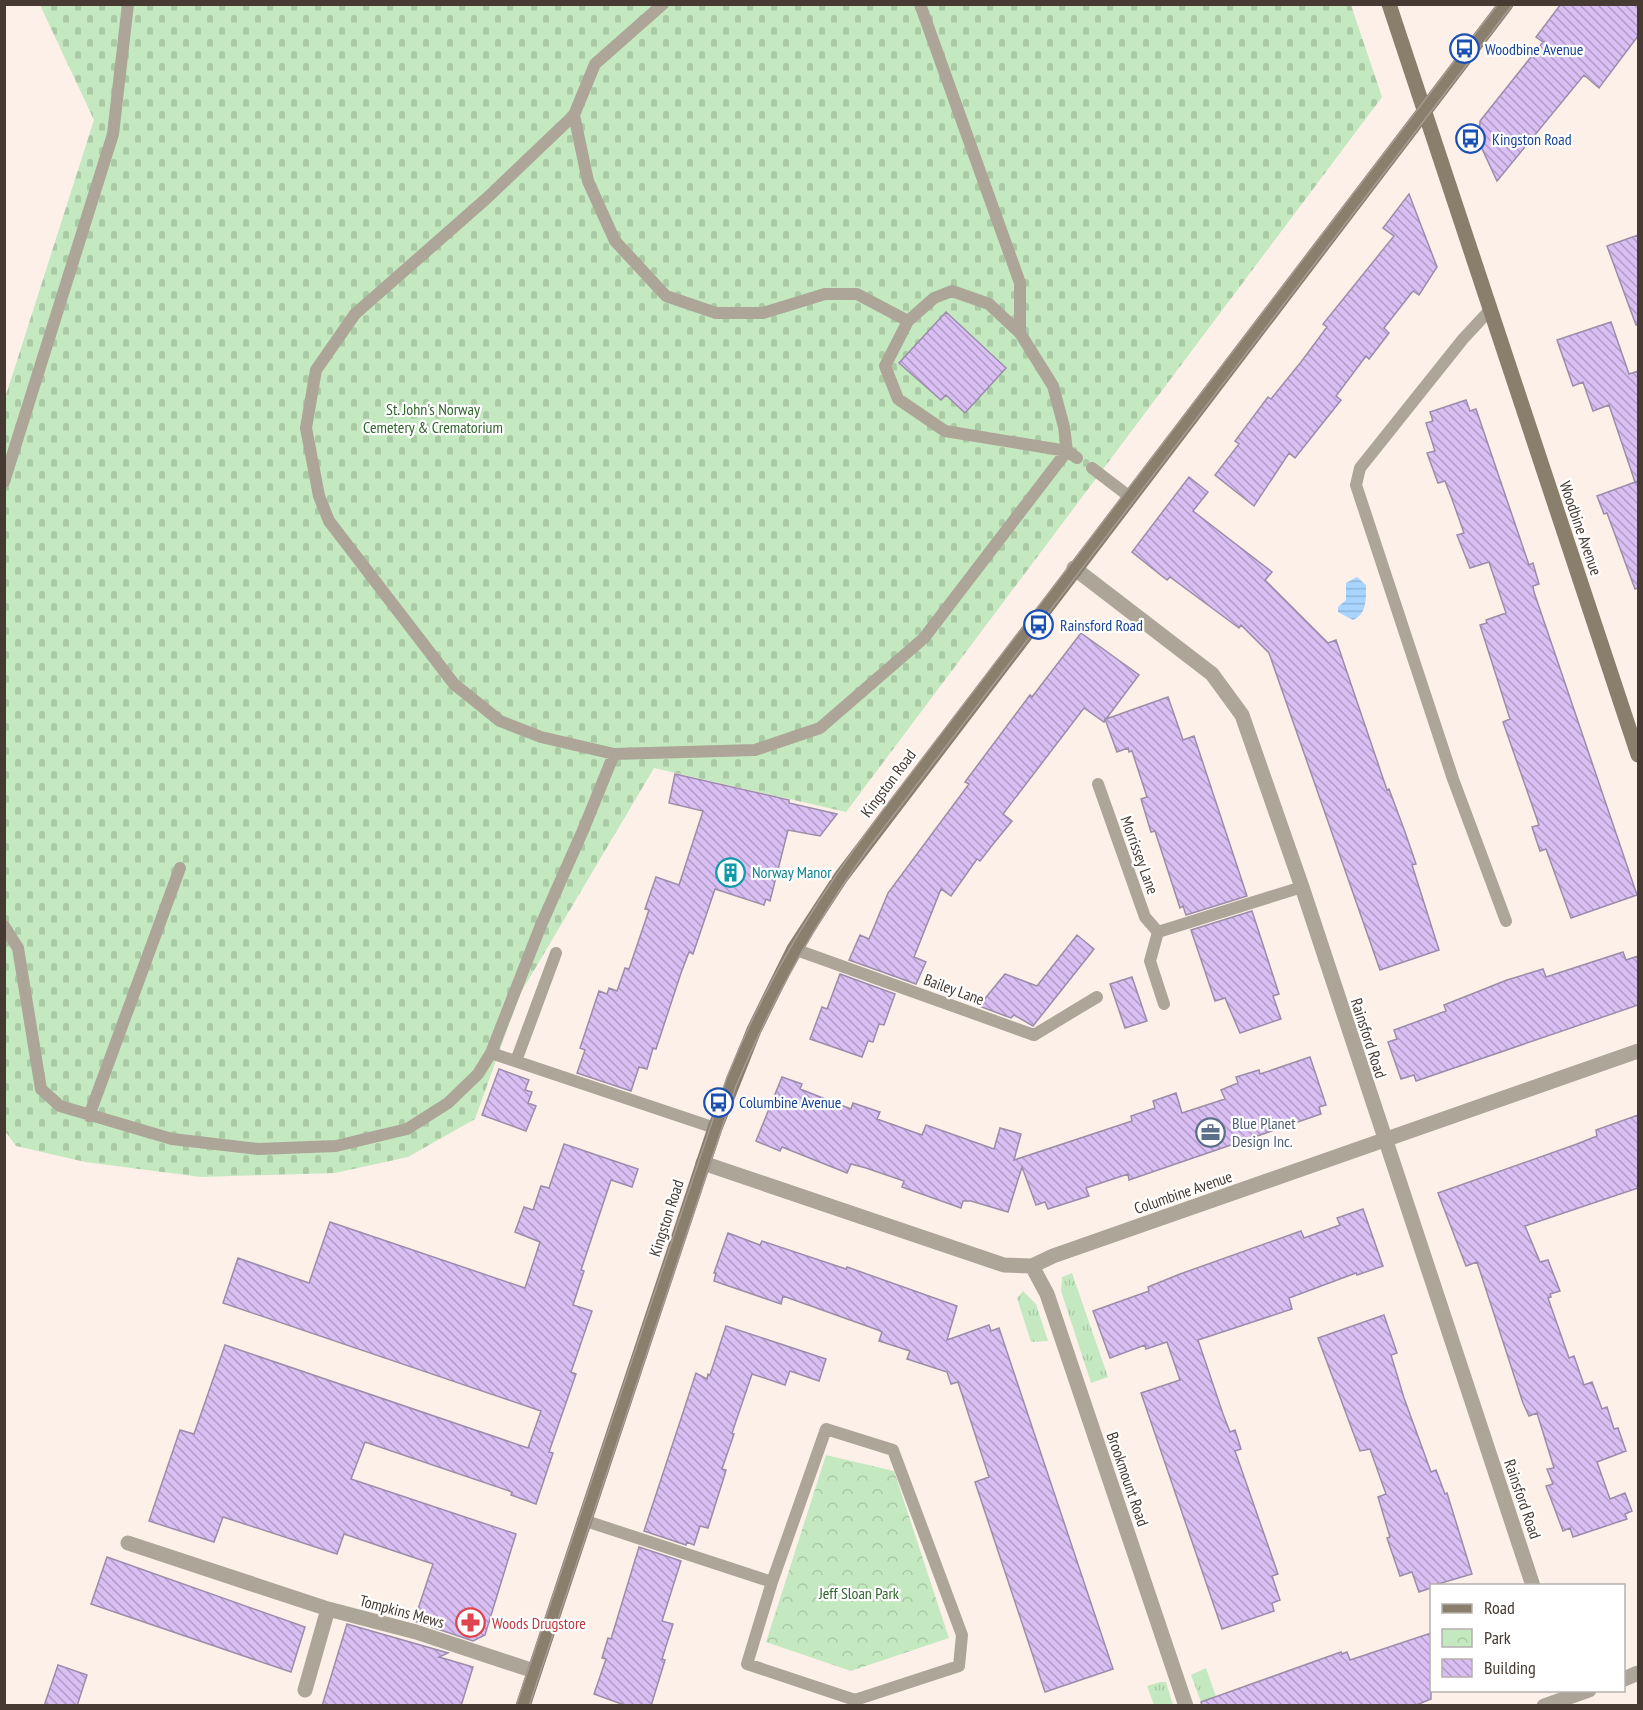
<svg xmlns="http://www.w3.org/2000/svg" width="1643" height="1710" viewBox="0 0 1643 1710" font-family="'PT Sans Narrow',sans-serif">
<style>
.grass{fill:url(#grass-tufts)}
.cemetery{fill:url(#cemetery-stones)}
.park{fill:url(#park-crowns)}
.water{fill:url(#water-rules)}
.building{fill:url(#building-back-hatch);stroke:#9b8daa;stroke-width:1.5}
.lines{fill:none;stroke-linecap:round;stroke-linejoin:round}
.service{stroke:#aca598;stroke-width:12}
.minor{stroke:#aca598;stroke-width:15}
.secondary{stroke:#897f6c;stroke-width:15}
.tram{stroke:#a79b93;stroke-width:1.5}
.labels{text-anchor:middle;stroke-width:4.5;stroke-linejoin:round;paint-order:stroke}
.transit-label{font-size:16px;fill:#164399;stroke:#fff;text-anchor:start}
.park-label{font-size:16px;fill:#30652c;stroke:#fff}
.street-label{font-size:16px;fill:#463a32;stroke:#fff}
.culture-label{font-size:16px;fill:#0d838f;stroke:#fff;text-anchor:start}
.service-label{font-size:16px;fill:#4e5e75;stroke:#fff;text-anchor:start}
.health-label{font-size:16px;fill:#be3a42;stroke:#fff;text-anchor:start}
</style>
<defs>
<pattern id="grass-tufts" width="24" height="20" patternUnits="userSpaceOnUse" patternTransform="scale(1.5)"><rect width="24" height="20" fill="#c4e9c0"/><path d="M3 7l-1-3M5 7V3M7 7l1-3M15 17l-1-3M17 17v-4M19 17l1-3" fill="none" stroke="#aac9a5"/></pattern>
<pattern id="cemetery-stones" width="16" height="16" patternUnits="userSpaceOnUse" patternTransform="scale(1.5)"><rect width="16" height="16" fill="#c4e9c0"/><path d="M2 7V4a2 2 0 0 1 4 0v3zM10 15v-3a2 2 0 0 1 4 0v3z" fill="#aac9a5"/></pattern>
<pattern id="park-crowns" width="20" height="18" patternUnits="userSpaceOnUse" patternTransform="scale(1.5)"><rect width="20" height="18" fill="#c4e9c0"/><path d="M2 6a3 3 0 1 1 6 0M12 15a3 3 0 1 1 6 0" fill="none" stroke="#aac9a5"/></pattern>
<pattern id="water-rules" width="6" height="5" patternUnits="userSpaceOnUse" patternTransform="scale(1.5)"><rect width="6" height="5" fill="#a8d4fe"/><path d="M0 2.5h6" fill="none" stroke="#92b7da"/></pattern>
<pattern id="building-back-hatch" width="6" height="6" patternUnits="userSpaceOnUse" patternTransform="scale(1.5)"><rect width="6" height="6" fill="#d9bff3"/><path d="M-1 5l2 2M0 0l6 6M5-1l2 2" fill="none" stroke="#b29cc5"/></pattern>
</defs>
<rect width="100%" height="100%" fill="#fdf0e8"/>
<path class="grass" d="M 1072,1273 L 1108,1377 L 1091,1383 L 1061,1291 L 1062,1277 Z
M 1023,1291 L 1036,1304 L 1048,1341 L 1031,1342 L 1017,1298 Z
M 1206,1668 L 1219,1705 L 1202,1705 L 1191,1675 Z
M 1160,1682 L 1166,1682 L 1173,1705 L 1154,1705 L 1147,1686 Z"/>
<path class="cemetery" d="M 40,5 L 1351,5 L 1382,97 L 846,812 L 654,768 L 520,994 L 475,1119 L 408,1157 L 335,1173 L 201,1177 L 85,1162 L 16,1146 L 5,1131 L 5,398 L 94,120 Z"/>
<path class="park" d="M 826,1455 L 894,1471 L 949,1638 L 851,1671 L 766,1642 Z"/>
<path class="water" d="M 1357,577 L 1366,585 C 1366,599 1367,614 1353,620 L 1338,612 L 1338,607 L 1346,600 L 1346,583 Z"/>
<path class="building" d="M 1561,4 L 1638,4 L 1638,36 L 1599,88 L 1584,75 L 1497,181 L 1479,142 L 1480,121 L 1543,42 L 1536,37 Z
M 1409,194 L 1437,267 L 1419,295 L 1413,291 L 1384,328 L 1389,333 L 1369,359 L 1366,356 L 1336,396 L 1341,400 L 1295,458 L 1289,453 L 1254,506 L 1215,475 L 1239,444 L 1235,441 L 1268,397 L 1271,399 L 1301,362 L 1327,327 L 1323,324 L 1394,236 L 1383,228 Z
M 1638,235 L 1638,325 L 1636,325 L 1607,246 Z
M 946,312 L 1006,368 L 965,413 L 946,395 L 941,400 L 899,363 Z
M 1611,322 L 1629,374 L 1638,371 L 1638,588 L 1635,589 L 1607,513 L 1604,514 L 1597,496 L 1638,481 L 1635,482 L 1609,405 L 1593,411 L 1583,382 L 1573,386 L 1557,340 Z
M 1466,400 L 1470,411 L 1476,409 L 1529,565 L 1533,563 L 1539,584 L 1533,586 L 1534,592 L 1637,895 L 1571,918 L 1546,849 L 1540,851 L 1532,827 L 1539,825 L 1503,722 L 1510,719 L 1480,625 L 1487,623 L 1486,620 L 1506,613 L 1489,562 L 1470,568 L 1457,535 L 1464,533 L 1452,499 L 1445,481 L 1438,483 L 1427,453 L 1435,451 L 1426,423 L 1433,421 L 1430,412 Z
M 1189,477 L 1208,492 L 1193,511 L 1272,572 L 1265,580 L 1328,643 L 1336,640 L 1387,790 L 1389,789 L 1405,832 L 1416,864 L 1412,865 L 1439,950 L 1380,970 L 1269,653 L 1241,625 L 1239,628 L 1170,577 L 1167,580 L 1132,552 Z
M 1081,633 L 1139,675 L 1106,719 L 1168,697 L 1183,740 L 1194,736 L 1247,896 L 1186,915 L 1183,906 L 1180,908 L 1155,831 L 1151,832 L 1141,799 L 1147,797 L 1132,751 L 1129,752 L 1128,748 L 1117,752 L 1105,719 L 1104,722 L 1084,708 L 1003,814 L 1012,821 L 994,843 L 980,861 L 977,859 L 951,896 L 941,889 L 914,957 L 926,962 L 916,984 L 849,960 L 860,935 L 869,939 L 888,893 L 969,784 L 965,782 L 1030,695 L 1032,697 Z
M 675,774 L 789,800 L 789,803 L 837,814 L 820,836 L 788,830 L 770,901 L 766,899 L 764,905 L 715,889 L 693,954 L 689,952 L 681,973 L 656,1049 L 653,1048 L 647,1069 L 639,1067 L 631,1091 L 577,1073 L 585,1050 L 580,1048 L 599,991 L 607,994 L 609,988 L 617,991 L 625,968 L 629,969 L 649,910 L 645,909 L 656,877 L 679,885 L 703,811 L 669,803 Z
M 1252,911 L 1279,994 L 1273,996 L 1281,1019 L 1240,1033 L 1225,998 L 1215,1001 L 1191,930 Z
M 1077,935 L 1094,949 L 1033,1026 L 1014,1015 L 1011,1018 L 979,1006 L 1005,974 L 1037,986 Z
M 1623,952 L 1626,960 L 1638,956 L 1638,1005 L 1416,1081 L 1414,1075 L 1401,1079 L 1388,1042 L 1397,1039 L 1394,1030 L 1446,1011 L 1444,1005 L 1507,980 L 1543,969 L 1546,977 Z
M 840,974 L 895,994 L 884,1025 L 879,1024 L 873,1042 L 868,1041 L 862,1057 L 810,1039 L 822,1007 L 827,1009 Z
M 1132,977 L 1147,1021 L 1125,1028 L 1110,984 Z
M 1310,1057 L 1326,1105 L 1319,1107 L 1321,1114 L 1129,1180 L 1128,1174 L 1086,1188 L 1089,1196 L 1048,1209 L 1045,1202 L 1036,1205 L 1022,1167 L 1008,1212 L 971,1201 L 963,1201 L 961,1208 L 902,1187 L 904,1181 L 866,1168 L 851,1164 L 847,1173 L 782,1147 L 780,1151 L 756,1141 L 782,1077 L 802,1084 L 800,1089 L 851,1109 L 853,1103 L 880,1112 L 877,1119 L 922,1135 L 926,1125 L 994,1149 L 1000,1128 L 1021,1134 L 1014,1160 L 1132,1121 L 1131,1116 L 1155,1108 L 1153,1101 L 1176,1093 L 1182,1113 L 1225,1099 L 1221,1090 L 1238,1083 L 1236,1077 L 1259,1070 L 1260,1074 Z
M 499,1069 L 529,1080 L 525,1090 L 532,1092 L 528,1103 L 536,1106 L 526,1131 L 482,1115 Z
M 1638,1115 L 1638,1188 L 1525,1226 L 1540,1262 L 1548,1260 L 1560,1291 L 1550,1294 L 1551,1297 L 1548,1298 L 1569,1358 L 1574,1356 L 1584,1385 L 1592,1382 L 1602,1409 L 1607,1407 L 1614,1429 L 1618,1428 L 1626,1451 L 1597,1462 L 1610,1499 L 1625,1493 L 1632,1511 L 1625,1514 L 1627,1519 L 1573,1537 L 1570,1528 L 1563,1531 L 1546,1486 L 1553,1484 L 1547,1469 L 1554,1468 L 1537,1413 L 1529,1416 L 1523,1403 L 1477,1262 L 1466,1266 L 1438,1193 L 1577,1144 L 1597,1136 L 1596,1130 Z
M 564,1144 L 638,1169 L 632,1187 L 611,1180 L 581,1270 L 584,1271 L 573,1305 L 592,1311 L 571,1372 L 576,1374 L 549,1452 L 553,1453 L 536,1504 L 511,1495 L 512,1492 L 365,1442 L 351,1479 L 516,1534 L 485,1635 L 473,1641 L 414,1621 L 433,1564 L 344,1534 L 337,1554 L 223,1517 L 214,1542 L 149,1521 L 180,1430 L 194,1434 L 225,1345 L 528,1448 L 541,1411 L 223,1303 L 238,1258 L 309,1283 L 330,1222 L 525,1288 L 540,1242 L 515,1232 L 524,1207 L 533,1210 L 541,1186 L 549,1188 Z
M 1363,1209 L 1383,1266 L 1357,1275 L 1356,1273 L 1289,1298 L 1292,1309 L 1198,1340 L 1223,1414 L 1230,1432 L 1235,1430 L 1241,1449 L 1235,1451 L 1278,1574 L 1272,1576 L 1280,1600 L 1272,1603 L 1274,1611 L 1222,1629 L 1141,1393 L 1180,1380 L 1167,1342 L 1146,1349 L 1145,1345 L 1110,1358 L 1093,1311 L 1149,1291 L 1148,1287 L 1180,1274 L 1301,1231 L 1304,1238 L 1340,1225 L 1337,1218 Z
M 728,1233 L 760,1245 L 762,1241 L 846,1269 L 847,1267 L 957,1306 L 947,1340 L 989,1325 L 991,1331 L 999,1328 L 1113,1669 L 1045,1692 L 975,1482 L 989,1477 L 958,1382 L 951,1384 L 947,1372 L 907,1359 L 910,1351 L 879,1341 L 882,1332 L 878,1330 L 783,1296 L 781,1304 L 714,1281 L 716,1273 L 714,1273 Z
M 1384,1315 L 1397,1353 L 1391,1355 L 1404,1398 L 1431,1472 L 1436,1470 L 1445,1494 L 1447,1493 L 1472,1574 L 1431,1586 L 1431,1588 L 1419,1592 L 1412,1572 L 1400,1576 L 1387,1538 L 1390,1537 L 1378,1497 L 1386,1494 L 1370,1449 L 1360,1451 L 1318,1338 Z
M 726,1326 L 826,1359 L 819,1381 L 790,1371 L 785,1385 L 752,1374 L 732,1433 L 734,1434 L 722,1469 L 726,1470 L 724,1477 L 708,1528 L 700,1526 L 694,1545 L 687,1542 L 686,1545 L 644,1531 L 645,1528 L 696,1373 L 707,1379 L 708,1374 L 710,1375 Z
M 639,1547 L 681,1561 L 662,1621 L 673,1624 L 662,1659 L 665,1660 L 651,1706 L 627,1706 L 594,1694 L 606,1659 L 602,1658 L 608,1638 L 611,1639 Z
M 107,1557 L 305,1627 L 291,1672 L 91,1604 Z
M 347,1624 L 448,1653 L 439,1657 L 473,1667 L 461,1706 L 322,1706 Z
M 1431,1633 L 1431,1699 L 1414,1706 L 1202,1706 L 1201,1702 L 1341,1652 L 1342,1654 L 1347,1652 L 1350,1660 Z
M 58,1665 L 87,1675 L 77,1706 L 44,1706 Z"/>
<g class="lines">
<path class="service" d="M 920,4 L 1020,283 L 1020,333
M 1489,311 L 1463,339 L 1360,468 L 1356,485 L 1453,779 L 1506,921
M 908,321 L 934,298 L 952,291 L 989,304 L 1020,333 L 1053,386 L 1064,427 L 1067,451 L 1077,458
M 1092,468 L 1130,497
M 4,482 L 113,134 L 128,4
M 614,754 L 541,737 L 500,721 L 454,684 L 329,521 L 319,496 L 306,428 L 316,370 L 355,314 L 487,198 L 574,115 L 595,64 L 663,4
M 1098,784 L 1145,917 L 1158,932 L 1150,961 L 1164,1004
M 4,926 L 18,948 L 41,1089 L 60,1106 L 172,1139 L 258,1149 L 336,1146 L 407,1129 L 448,1103 L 478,1074 L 491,1053 L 541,925 L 584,828 L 614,754 L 755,750 L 820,728 L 924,638 L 1067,451 L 945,431 L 898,399 L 885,366 L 908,321 L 857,294 L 825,294 L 763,313 L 716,313 L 666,296 L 615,241 L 588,181 L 574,115
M 1158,932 L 1302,887
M 794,949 L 1034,1035 L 1097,997
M 491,1053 L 715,1128
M 516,1061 L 556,953
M 89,1116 L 180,868
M 583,1520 L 772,1582 L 826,1429 L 893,1450 L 962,1635 L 959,1666 L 855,1700 L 747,1664 L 772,1582"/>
<path class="minor" d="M 1074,568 L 1212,674 L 1242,715 L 1302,887 L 1533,1586
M 703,1163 L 1004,1265 L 1032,1266 L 1053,1256 L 1638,1051
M 1032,1266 L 1047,1294 L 1186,1706
M 128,1543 L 328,1609 L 416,1632 L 534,1671
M 1624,1679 L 1638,1673
M 305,1690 L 328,1609
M 1544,1706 L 1589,1690"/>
<path class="secondary" d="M 1389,4 L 1638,755
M 523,1706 L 715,1128 L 754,1030 L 794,949 L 841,877 L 1506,4"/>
<path class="tram" d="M 516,1706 L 727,1077 C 769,974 817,898 883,810 L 1498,4
M 529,1706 L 736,1086 C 772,1000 813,926 867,850 L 1513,4"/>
</g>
<defs>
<symbol id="bus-ring" viewBox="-11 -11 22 22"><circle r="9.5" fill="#fff" stroke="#1a4fb4" stroke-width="1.5"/><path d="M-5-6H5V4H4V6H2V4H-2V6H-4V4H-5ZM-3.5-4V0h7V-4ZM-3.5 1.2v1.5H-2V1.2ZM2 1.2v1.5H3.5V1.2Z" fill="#1a4fb4"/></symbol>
<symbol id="building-ring" viewBox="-11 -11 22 22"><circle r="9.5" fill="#fff" stroke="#0f9aa8" stroke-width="1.5"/><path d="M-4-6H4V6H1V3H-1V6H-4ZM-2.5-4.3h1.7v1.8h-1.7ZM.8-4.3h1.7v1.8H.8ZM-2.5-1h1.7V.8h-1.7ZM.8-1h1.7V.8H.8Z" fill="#0f9aa8"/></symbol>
<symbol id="office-ring" viewBox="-11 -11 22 22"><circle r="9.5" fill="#fff" stroke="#5c6f8a" stroke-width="1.5"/><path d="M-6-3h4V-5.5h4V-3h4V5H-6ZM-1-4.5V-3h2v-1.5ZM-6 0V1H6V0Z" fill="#5c6f8a"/></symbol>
<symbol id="pharmacy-ring" viewBox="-11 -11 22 22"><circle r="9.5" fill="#fff" stroke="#e0444e" stroke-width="1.5"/><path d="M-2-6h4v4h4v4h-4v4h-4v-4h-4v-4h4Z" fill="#e0444e"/></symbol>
</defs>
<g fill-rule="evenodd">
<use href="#bus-ring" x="1448" y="32" width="33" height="33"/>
<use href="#bus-ring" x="1454" y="122" width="33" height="33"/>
<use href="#bus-ring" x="1022" y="608" width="33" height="33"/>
<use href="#building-ring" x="714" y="856" width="33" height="33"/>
<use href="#bus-ring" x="702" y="1086" width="33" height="33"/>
<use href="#office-ring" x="1194" y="1116" width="33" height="33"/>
<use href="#pharmacy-ring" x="454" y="1606" width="33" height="33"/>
</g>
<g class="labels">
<g class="transit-label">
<text x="1485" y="55">Woodbine Avenue</text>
<text x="1492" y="145">Kingston Road</text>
<text x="1060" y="631">Rainsford Road</text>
<text x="739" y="1108">Columbine Avenue</text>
</g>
<g class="park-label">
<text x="433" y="415">St. John's Norway<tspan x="433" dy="18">Cemetery &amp; Crematorium</tspan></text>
<text x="859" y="1599">Jeff Sloan Park</text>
</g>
<g class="street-label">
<text transform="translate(1581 528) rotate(71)" y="6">Woodbine Avenue</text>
<text transform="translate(888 783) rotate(-53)" y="6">Kingston Road</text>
<text transform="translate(1140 855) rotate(70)" y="6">Morrissey Lane</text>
<text transform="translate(954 989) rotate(20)" y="6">Bailey Lane</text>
<text transform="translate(1369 1038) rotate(72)" y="6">Rainsford Road</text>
<text transform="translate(1183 1192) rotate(-19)" y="6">Columbine Avenue</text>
<text transform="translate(666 1218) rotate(-72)" y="6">Kingston Road</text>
<text transform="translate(1128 1479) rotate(71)" y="6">Brookmount Road</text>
<text transform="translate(1523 1499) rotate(71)" y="6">Rainsford Road</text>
<text transform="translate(402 1611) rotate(15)" y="6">Tompkins Mews</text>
</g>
<g class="culture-label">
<text x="752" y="878">Norway Manor</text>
</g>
<g class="service-label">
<text x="1232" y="1129">Blue Planet<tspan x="1232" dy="18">Design Inc.</tspan></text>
</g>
<g class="health-label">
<text x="492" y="1629">Woods Drugstore</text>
</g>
</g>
<rect width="1643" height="1710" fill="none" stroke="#463a32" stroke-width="12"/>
<rect x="1430" y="1584" width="195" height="108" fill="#ffffff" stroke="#b5b0ad" stroke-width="1.5"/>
<rect x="1442" y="1604" width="30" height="9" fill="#897f6c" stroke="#b5b0ad" stroke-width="1.5"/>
<text x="1484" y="1614" font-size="18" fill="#463a32">Road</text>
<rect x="1442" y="1629" width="30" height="18" fill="url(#park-crowns)" stroke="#b5b0ad" stroke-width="1.5"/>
<text x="1484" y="1644" font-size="18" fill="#463a32">Park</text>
<rect x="1442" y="1659" width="30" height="18" fill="url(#building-back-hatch)" stroke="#b5b0ad" stroke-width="1.5"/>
<text x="1484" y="1674" font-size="18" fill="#463a32">Building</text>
</svg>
